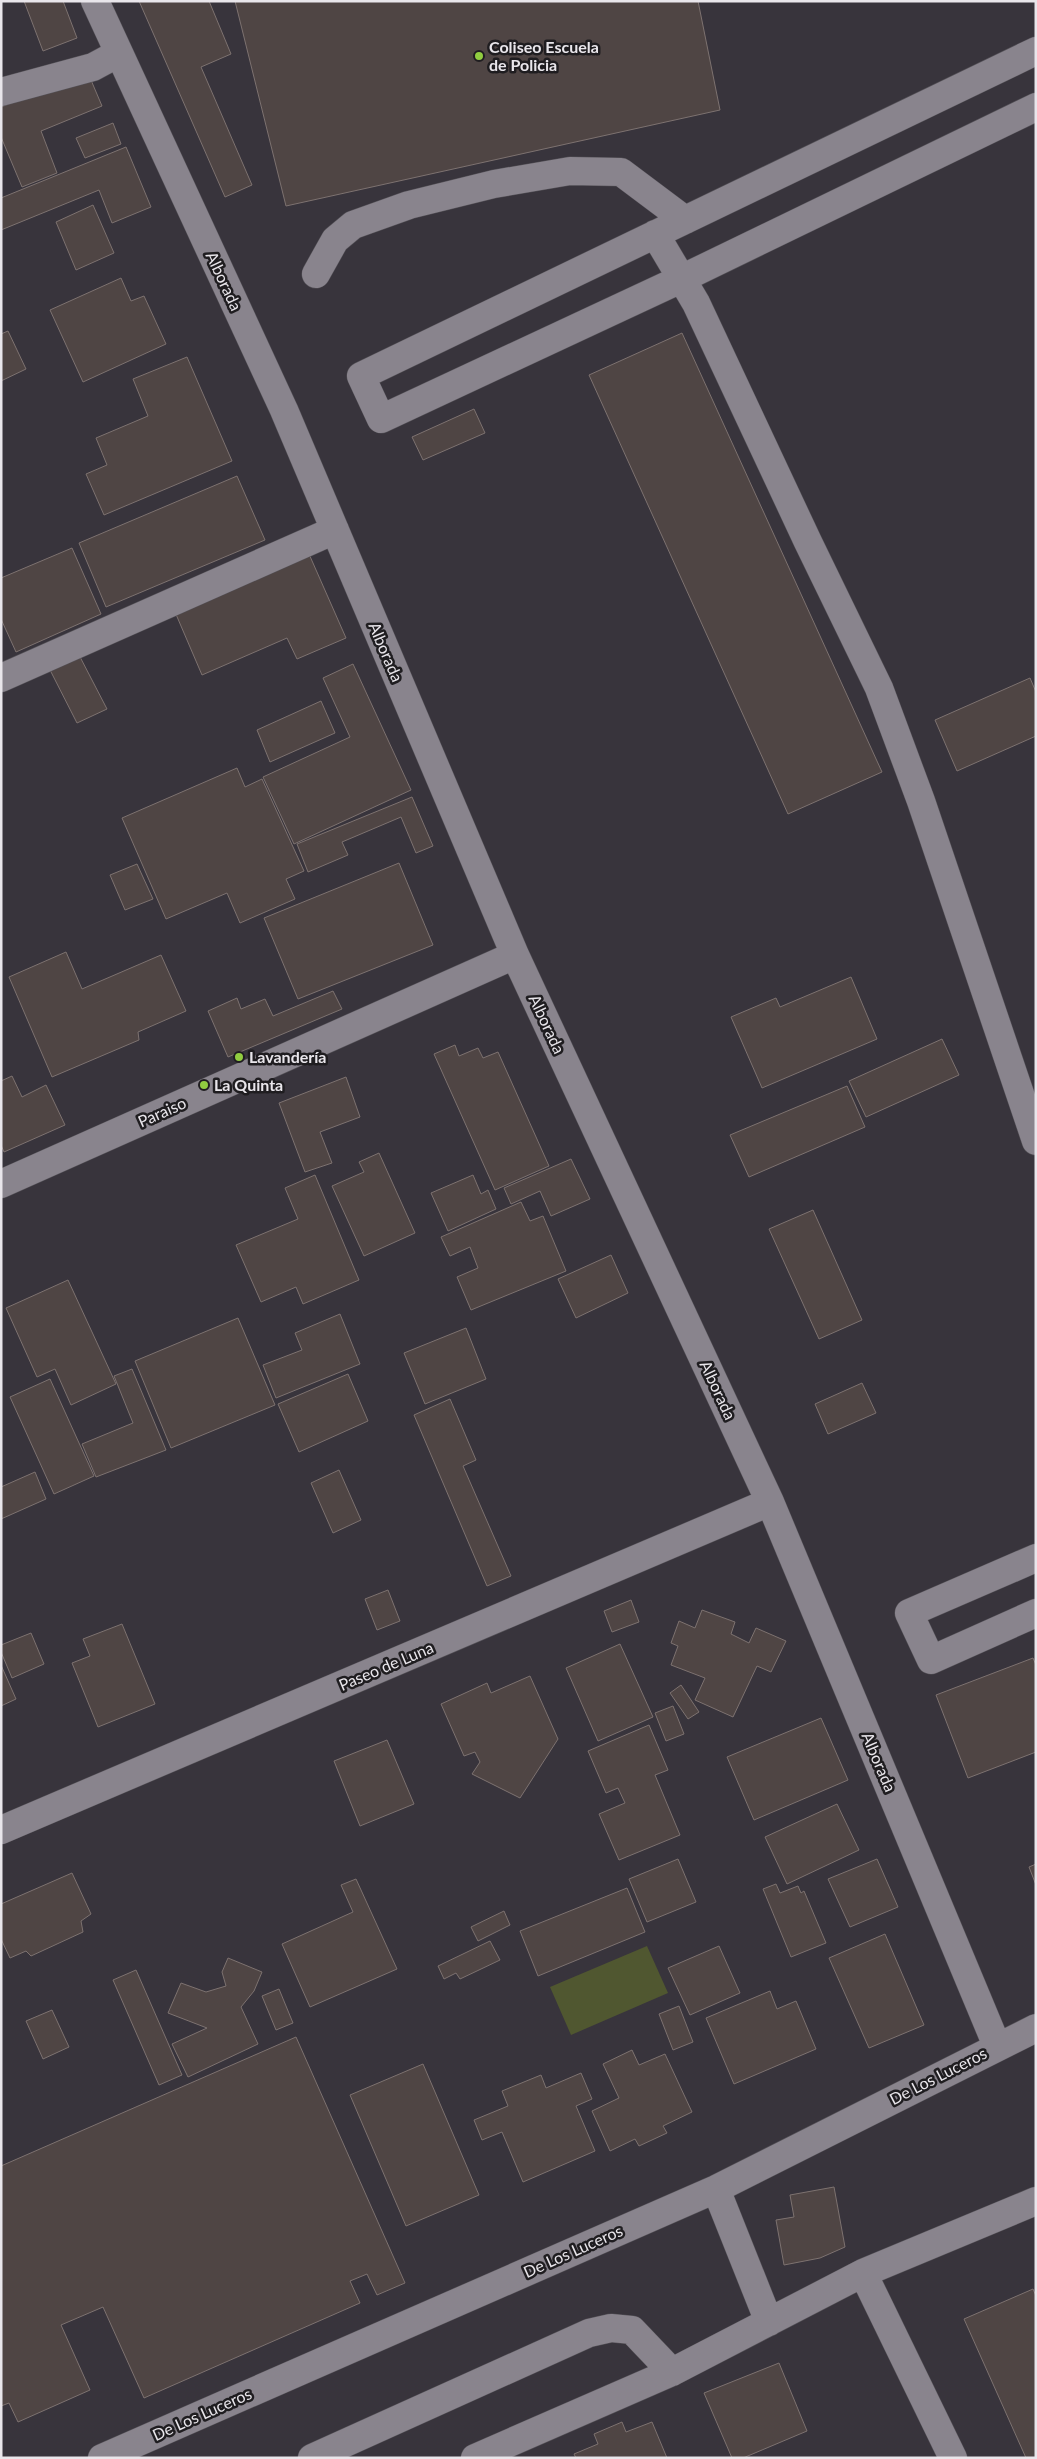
<svg xmlns="http://www.w3.org/2000/svg" width="1037" height="2459" viewBox="0 0 1037 2459" font-family="Lato,sans-serif">
<style>
.green{fill:#505730}
.building{fill:#4f4544;stroke:#7d7270}
.lines{fill:none;stroke-linecap:round;stroke-linejoin:round}
.minor-casing{stroke:#545157;stroke-width:29}
.minor{stroke:#89848d;stroke-width:28}
.poi-dot{fill:#91cd40;stroke:#1f1d20;stroke-width:2}
.labels{text-anchor:middle;stroke-width:5;stroke-linejoin:round;paint-order:stroke}
.poi-label{font-size:16px;font-weight:bold;fill:#e9e6eb;stroke:#1f1d20;text-anchor:start}
.street-label{font-size:16px;fill:#e9e6eb;stroke:#1f1d20}
</style>
<rect width="100%" height="100%" fill="#38343c"/>
<path class="green" d="M 647,1946 L 668,1993 L 571,2035 L 550,1987 Z"/>
<path class="building" d="M 24,1 L 63,1 L 77,38 L 43,51 Z
M 139,1 L 209,1 L 231,54 L 201,67 L 252,185 L 225,197 Z
M 235,1 L 698,1 L 720,110 L 286,206 Z
M 88,73 L 102,106 L 41,131 L 57,173 L 22,187 L 1,137 L 1,107 Z
M 113,123 L 121,144 L 85,158 L 76,138 Z
M 126,147 L 151,207 L 112,223 L 99,190 L 1,230 L 1,198 Z
M 93,205 L 114,253 L 76,270 L 56,222 Z
M 121,278 L 131,301 L 144,296 L 166,344 L 83,382 L 50,310 Z
M 8,331 L 26,369 L 1,381 L 1,334 Z
M 682,333 L 882,772 L 788,814 L 589,375 Z
M 187,357 L 232,461 L 104,515 L 86,474 L 107,465 L 96,438 L 148,416 L 133,379 Z
M 474,409 L 485,433 L 423,460 L 412,437 Z
M 237,476 L 265,540 L 106,607 L 79,543 Z
M 72,548 L 101,614 L 16,652 L 1,619 L 1,578 Z
M 309,554 L 346,638 L 297,659 L 287,638 L 202,675 L 175,612 Z
M 78,653 L 107,709 L 77,723 L 49,668 Z
M 353,664 L 411,790 L 294,844 L 263,777 L 350,737 L 323,678 Z
M 1030,678 L 1036,692 L 1036,736 L 957,771 L 935,720 Z
M 321,701 L 335,733 L 270,762 L 257,730 Z
M 237,768 L 245,787 L 262,779 L 304,871 L 286,879 L 295,899 L 240,923 L 227,893 L 166,919 L 122,818 Z
M 412,797 L 433,846 L 416,853 L 401,817 L 342,842 L 348,855 L 308,872 L 297,844 Z
M 399,863 L 433,945 L 298,999 L 264,918 Z
M 137,864 L 153,899 L 125,910 L 110,875 Z
M 66,952 L 82,989 L 161,955 L 186,1011 L 138,1032 L 139,1040 L 52,1077 L 9,977 Z
M 851,977 L 877,1039 L 762,1088 L 731,1017 L 776,998 L 780,1007 Z
M 333,991 L 342,1009 L 228,1057 L 208,1011 L 237,998 L 241,1009 L 265,999 L 273,1016 Z
M 942,1039 L 959,1075 L 866,1117 L 849,1081 Z
M 455,1045 L 459,1056 L 478,1048 L 483,1058 L 498,1052 L 549,1166 L 495,1190 L 434,1054 Z
M 12,1076 L 22,1097 L 46,1085 L 65,1125 L 4,1152 L 1,1145 L 1,1081 Z
M 346,1077 L 360,1117 L 320,1132 L 332,1163 L 305,1172 L 279,1103 Z
M 847,1086 L 865,1127 L 749,1177 L 730,1135 Z
M 379,1153 L 415,1233 L 364,1256 L 332,1186 L 364,1172 L 359,1162 Z
M 571,1159 L 590,1199 L 551,1216 L 540,1191 L 511,1204 L 504,1188 Z
M 315,1175 L 359,1280 L 303,1304 L 296,1287 L 261,1302 L 236,1245 L 298,1219 L 285,1188 Z
M 473,1175 L 481,1194 L 488,1190 L 496,1209 L 448,1231 L 431,1193 Z
M 521,1202 L 530,1221 L 543,1216 L 566,1271 L 471,1310 L 457,1277 L 478,1268 L 470,1247 L 450,1256 L 441,1237 Z
M 813,1210 L 862,1320 L 819,1339 L 769,1229 Z
M 611,1255 L 628,1293 L 576,1318 L 558,1279 Z
M 68,1280 L 116,1384 L 71,1405 L 55,1369 L 37,1377 L 6,1308 Z
M 340,1314 L 360,1364 L 276,1398 L 263,1365 L 302,1350 L 295,1333 Z
M 238,1318 L 275,1405 L 171,1448 L 135,1361 Z
M 466,1328 L 486,1379 L 425,1404 L 404,1353 Z
M 132,1369 L 166,1450 L 96,1477 L 82,1444 L 133,1423 L 114,1376 Z
M 348,1374 L 368,1421 L 299,1452 L 278,1404 Z
M 50,1379 L 94,1476 L 54,1494 L 10,1397 Z
M 862,1383 L 876,1413 L 828,1434 L 815,1404 Z
M 450,1399 L 476,1460 L 463,1466 L 511,1576 L 487,1586 L 414,1415 Z
M 339,1470 L 361,1520 L 333,1533 L 311,1483 Z
M 35,1472 L 46,1499 L 1,1519 L 1,1487 Z
M 388,1590 L 400,1621 L 377,1630 L 365,1599 Z
M 631,1600 L 639,1622 L 612,1632 L 604,1611 Z
M 702,1610 L 735,1622 L 731,1634 L 749,1643 L 756,1628 L 786,1641 L 771,1672 L 757,1666 L 733,1717 L 695,1700 L 705,1678 L 671,1665 L 678,1646 L 671,1643 L 679,1621 L 695,1628 Z
M 122,1624 L 155,1704 L 98,1727 L 72,1663 L 90,1656 L 83,1639 Z
M 31,1633 L 44,1664 L 12,1678 L 1,1652 L 1,1645 Z
M 620,1644 L 653,1717 L 598,1741 L 566,1668 Z
M 1033,1658 L 1036,1665 L 1036,1752 L 968,1778 L 936,1695 Z
M 1,1665 L 16,1699 L 1,1706 Z
M 530,1676 L 558,1739 L 520,1798 L 472,1774 L 480,1762 L 475,1752 L 464,1756 L 441,1704 L 487,1683 L 491,1693 Z
M 681,1685 L 699,1712 L 688,1719 L 670,1693 Z
M 673,1706 L 684,1734 L 666,1741 L 655,1713 Z
M 821,1718 L 848,1780 L 754,1820 L 727,1757 Z
M 649,1725 L 668,1770 L 655,1775 L 680,1835 L 619,1860 L 599,1814 L 625,1803 L 618,1788 L 606,1793 L 588,1751 Z
M 387,1740 L 414,1804 L 360,1826 L 334,1761 Z
M 837,1804 L 859,1850 L 787,1884 L 765,1837 Z
M 678,1859 L 696,1902 L 647,1922 L 629,1879 Z
M 877,1859 L 898,1907 L 850,1927 L 828,1879 Z
M 1036,1864 L 1036,1885 L 1029,1867 Z
M 72,1873 L 91,1914 L 81,1921 L 83,1932 L 31,1956 L 26,1951 L 10,1958 L 1,1939 L 1,1904 Z
M 356,1879 L 397,1969 L 310,2007 L 282,1944 L 353,1912 L 341,1885 Z
M 776,1884 L 780,1893 L 798,1886 L 801,1893 L 804,1891 L 826,1943 L 791,1957 L 763,1889 Z
M 627,1888 L 645,1932 L 538,1976 L 520,1931 Z
M 504,1911 L 510,1925 L 478,1941 L 471,1927 Z
M 885,1934 L 924,2025 L 869,2048 L 829,1958 Z
M 490,1941 L 500,1960 L 460,1979 L 456,1973 L 444,1979 L 438,1966 Z
M 719,1946 L 740,1993 L 690,2015 L 668,1968 Z
M 228,1958 L 262,1972 L 254,1991 L 241,2007 L 258,2044 L 188,2077 L 172,2044 L 207,2028 L 168,2013 L 181,1983 L 206,1992 L 226,1986 L 222,1972 Z
M 136,1970 L 182,2075 L 159,2085 L 113,1980 Z
M 279,1989 L 293,2023 L 276,2030 L 262,1996 Z
M 770,1991 L 777,2009 L 796,2001 L 816,2049 L 734,2084 L 706,2018 Z
M 679,2006 L 693,2042 L 673,2050 L 659,2014 Z
M 52,2010 L 69,2047 L 43,2059 L 26,2021 Z
M 296,2037 L 405,2283 L 377,2295 L 367,2274 L 350,2281 L 360,2303 L 144,2398 L 103,2307 L 61,2325 L 90,2390 L 18,2422 L 9,2403 L 1,2406 L 1,2166 Z
M 632,2050 L 639,2065 L 665,2054 L 692,2112 L 663,2126 L 667,2133 L 639,2146 L 635,2139 L 610,2151 L 592,2111 L 619,2098 L 603,2064 Z
M 423,2064 L 479,2195 L 406,2226 L 350,2095 Z
M 581,2073 L 592,2099 L 576,2106 L 595,2151 L 523,2182 L 502,2132 L 482,2140 L 474,2120 L 508,2106 L 502,2091 L 541,2075 L 546,2088 Z
M 834,2187 L 845,2247 L 820,2258 L 784,2265 L 776,2220 L 794,2217 L 790,2195 Z
M 1033,2289 L 1036,2296 L 1036,2458 L 1026,2458 L 964,2319 Z
M 779,2363 L 807,2431 L 743,2458 L 732,2458 L 704,2393 Z
M 622,2422 L 626,2432 L 652,2422 L 667,2458 L 576,2458 L 574,2454 L 598,2444 L 594,2434 Z"/>
<g class="lines">
<defs>
<path id="minor" d="M 95,1 L 284,410 L 515,955 L 770,1502 L 997,2046
M 1036,51 L 361,376 L 381,419 L 681,279 L 1036,107
M 1,92 L 93,67 L 119,53
M 655,234 L 696,303 L 808,542 L 879,688 L 921,801 L 1036,1141
M 316,274 L 335,240 L 353,225 L 409,205 L 494,184 L 570,171 L 621,172 L 685,220
M 1,678 L 335,530
M 1,1184 L 515,955
M 1036,1558 L 909,1613 L 931,1660 L 1036,1613
M 1,1830 L 770,1502
M 716,2189 L 769,2322
M 863,2273 L 953,2458
M 102,2458 L 716,2189 L 1036,2028
M 312,2458 L 589,2333 L 611,2328 L 632,2330 L 672,2372
M 475,2458 L 672,2372 L 863,2273 L 1036,2201"/>
</defs>
<use href="#minor" class="minor-casing"/>
<use href="#minor" class="minor"/>
</g>
<g class="poi-dot">
<circle cx="479" cy="56" r="5"/>
<circle cx="239" cy="1057" r="5"/>
<circle cx="204" cy="1085" r="5"/>
</g>
<g class="labels">
<g class="poi-label">
<text x="489" y="53">Coliseo Escuela<tspan x="489" dy="18">de Policia</tspan></text>
<text x="249" y="1063">Lavandería</text>
<text x="214" y="1091">La Quinta</text>
</g>
<g class="street-label">
<text transform="translate(224 281) rotate(65)" y="6">Alborada</text>
<text transform="translate(386 652) rotate(67)" y="6">Alborada</text>
<text transform="translate(547 1024) rotate(65)" y="6">Alborada</text>
<text transform="translate(162 1112) rotate(-24)" y="6">Paraiso</text>
<text transform="translate(718 1390) rotate(65)" y="6">Alborada</text>
<text transform="translate(386 1666) rotate(-23)" y="6">Paseo de Luna</text>
<text transform="translate(879 1762) rotate(67)" y="6">Alborada</text>
<text transform="translate(938 2076) rotate(-27)" y="6">De Los Luceros</text>
<text transform="translate(573 2251) rotate(-24)" y="6">De Los Luceros</text>
<text transform="translate(202 2414) rotate(-24)" y="6">De Los Luceros</text>
</g>
</g>
<rect width="1037" height="2459" fill="none" stroke="#e9e6eb" stroke-width="5"/>
</svg>
